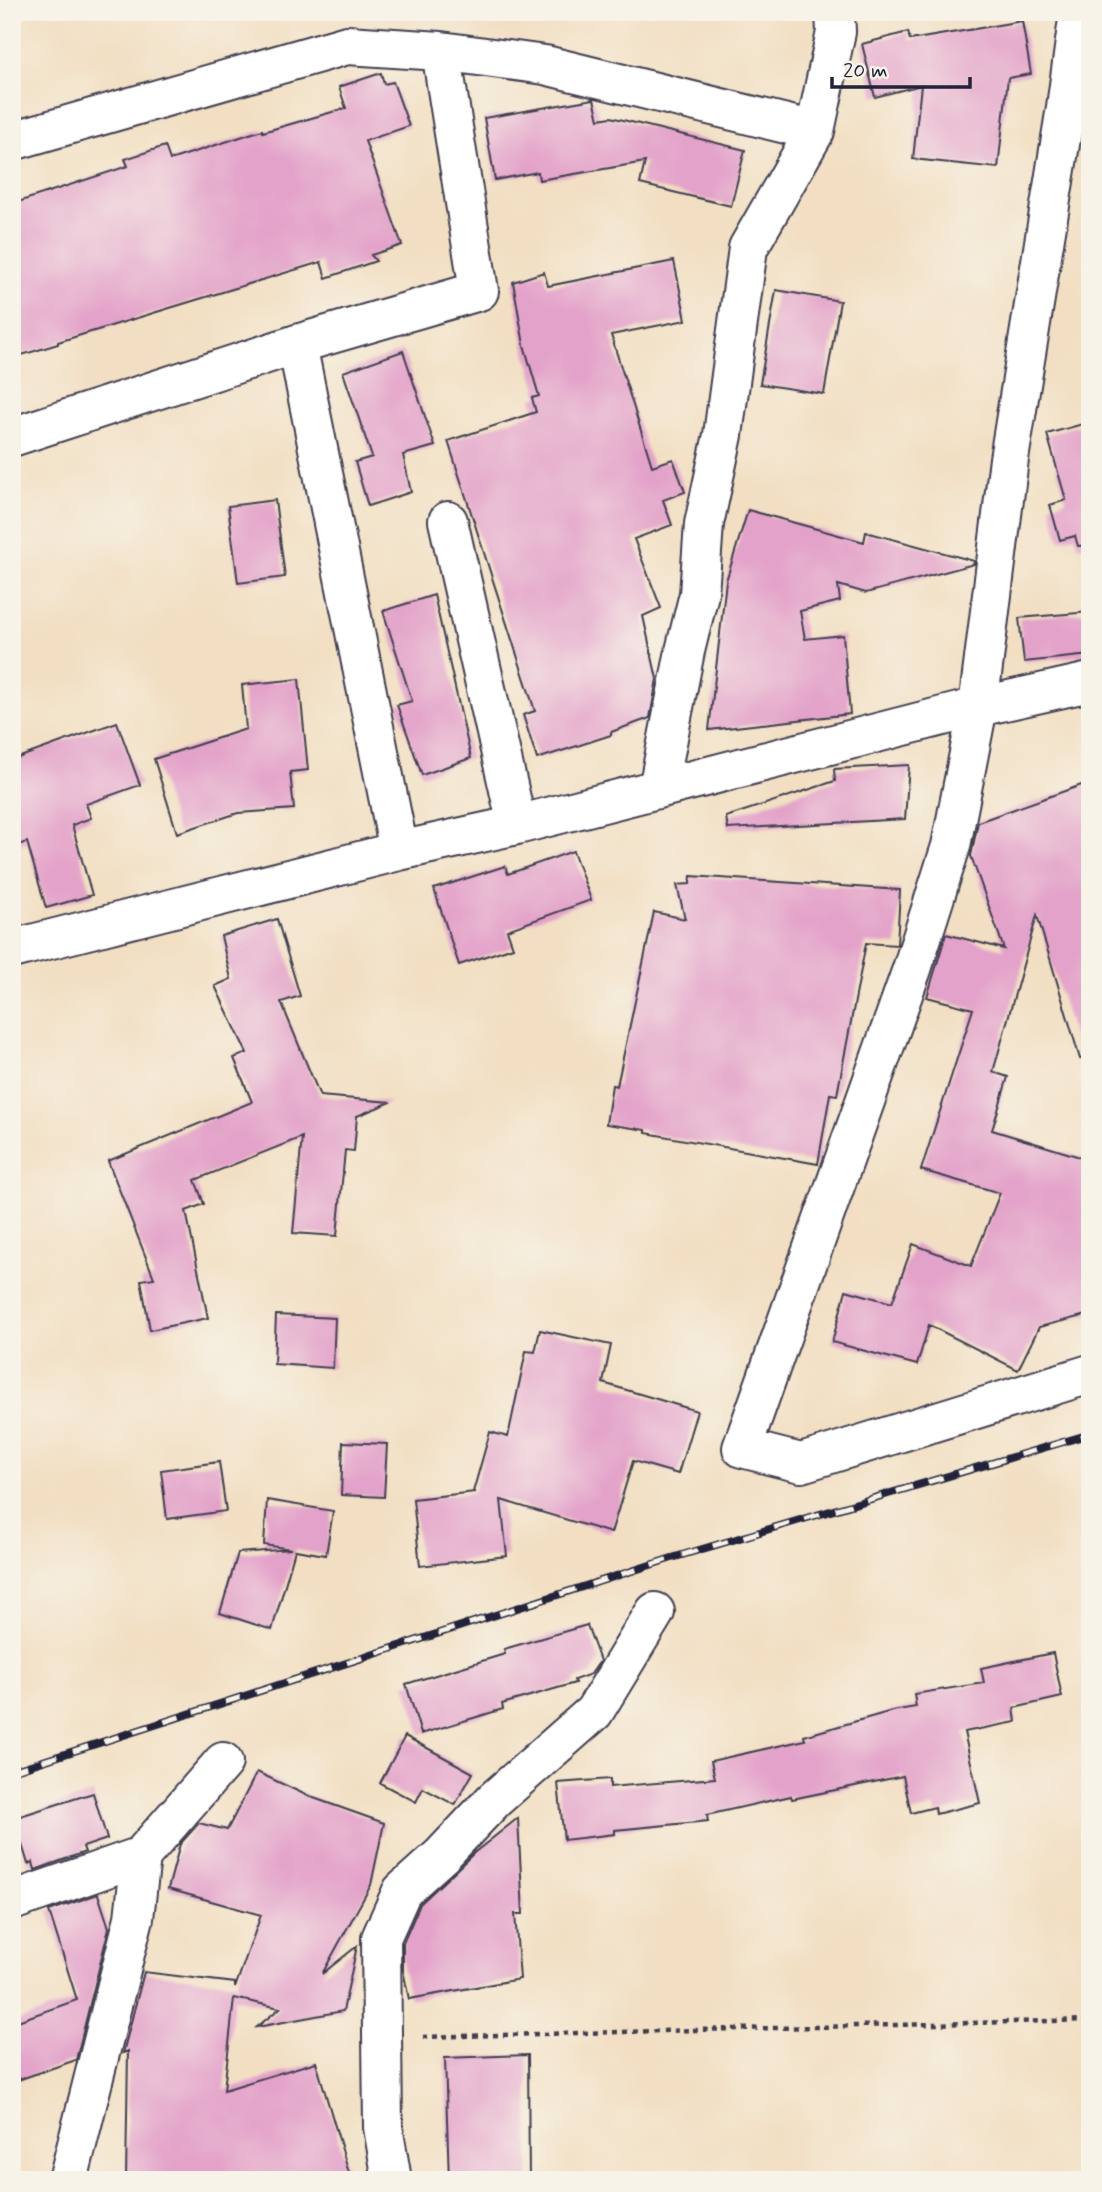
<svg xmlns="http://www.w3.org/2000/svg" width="1102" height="2192" viewBox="0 0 1102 2192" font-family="Mynerve,sans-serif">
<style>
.building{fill:#e3a2c9}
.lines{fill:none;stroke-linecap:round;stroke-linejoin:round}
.minor-casing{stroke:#413e4f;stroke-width:42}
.path{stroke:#413e4f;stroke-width:4.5;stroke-dasharray:5 5;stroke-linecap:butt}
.minor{stroke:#fff;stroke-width:38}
.rail-casing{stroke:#22223b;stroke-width:8}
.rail{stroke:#f7f3e8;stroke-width:5;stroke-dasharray:16;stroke-linecap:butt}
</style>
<rect width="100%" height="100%" fill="#f7f3e8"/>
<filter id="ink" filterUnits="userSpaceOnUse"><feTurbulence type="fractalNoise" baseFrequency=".0143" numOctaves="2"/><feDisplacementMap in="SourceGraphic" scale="14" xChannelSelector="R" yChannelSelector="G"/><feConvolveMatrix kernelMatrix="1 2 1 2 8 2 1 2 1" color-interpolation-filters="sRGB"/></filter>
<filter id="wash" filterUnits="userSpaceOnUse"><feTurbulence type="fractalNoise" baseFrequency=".00686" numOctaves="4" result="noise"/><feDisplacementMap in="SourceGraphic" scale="28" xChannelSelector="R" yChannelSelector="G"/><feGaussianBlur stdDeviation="1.57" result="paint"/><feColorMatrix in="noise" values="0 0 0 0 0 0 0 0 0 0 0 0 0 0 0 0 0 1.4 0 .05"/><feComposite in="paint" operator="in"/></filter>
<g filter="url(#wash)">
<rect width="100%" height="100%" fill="#f2dfc3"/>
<g id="blocks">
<path class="building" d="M 1022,21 L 1031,74 L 1008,78 L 998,168 L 913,159 L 921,85 L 875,97 L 862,44 L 908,32 L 910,40 Z
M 381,73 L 384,84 L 393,82 L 409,126 L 365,141 L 402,245 L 371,255 L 376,261 L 326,278 L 321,262 L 58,342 L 58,344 L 12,358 L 12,204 L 128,166 L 125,159 L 165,146 L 170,160 L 262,130 L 263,132 L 346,108 L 339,87 Z
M 594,99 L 599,119 L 611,117 L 745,150 L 731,206 L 640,184 L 645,162 L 539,180 L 538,172 L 495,180 L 484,118 Z
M 674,261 L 686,320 L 611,335 L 652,466 L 673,459 L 685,492 L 663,500 L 672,525 L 634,539 L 661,608 L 643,616 L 657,679 L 650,718 L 611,732 L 611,735 L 537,759 L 523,715 L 535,711 L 448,441 L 536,412 L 532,398 L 539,396 L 524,345 L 513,282 L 544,272 L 548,286 Z
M 776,290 L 840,301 L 824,394 L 760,384 Z
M 403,351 L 435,446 L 403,455 L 411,492 L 368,506 L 355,462 L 372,457 L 343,372 Z
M 1090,422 L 1090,545 L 1078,546 L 1075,536 L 1060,540 L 1050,505 L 1066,500 L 1047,434 Z
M 275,500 L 285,577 L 238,583 L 228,506 Z
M 748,510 L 864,542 L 866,532 L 974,561 L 974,564 L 866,593 L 838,585 L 840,601 L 800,611 L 805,639 L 843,635 L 850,714 L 709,730 L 726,581 Z
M 434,595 L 471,758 L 422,775 L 397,705 L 412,701 L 383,611 Z
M 1090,612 L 1090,655 L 1024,662 L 1019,618 Z
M 299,679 L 308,770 L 290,772 L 294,809 L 238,813 L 177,833 L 154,759 L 246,729 L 242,685 Z
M 117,722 L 140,785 L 86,804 L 91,818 L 72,825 L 92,895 L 46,908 L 27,842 L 12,847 L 12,760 Z
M 909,765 L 905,819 L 728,829 L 726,817 L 835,781 L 834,769 Z
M 1090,782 L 1090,1058 L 1080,1059 L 1037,915 L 993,1072 L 1008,1077 L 992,1130 L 1090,1160 L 1090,1314 L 1039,1327 L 1018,1370 L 929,1325 L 917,1365 L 832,1342 L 846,1290 L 892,1303 L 913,1244 L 971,1266 L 1000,1193 L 921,1170 L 973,1009 L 927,997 L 946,934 L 1004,949 L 971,856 L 978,822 Z
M 573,851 L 591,900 L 507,930 L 513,947 L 459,965 L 434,889 L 505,866 L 508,874 Z
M 691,876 L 900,890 L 897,945 L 866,943 L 837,1095 L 830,1094 L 818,1164 L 646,1133 L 646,1130 L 606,1124 L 612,1085 L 617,1086 L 654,912 L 685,919 L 677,885 L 690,884 Z
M 277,919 L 300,996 L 281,1002 L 320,1096 L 391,1102 L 357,1116 L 354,1151 L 345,1150 L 337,1236 L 293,1233 L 302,1137 L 195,1180 L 204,1204 L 186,1211 L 208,1318 L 150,1330 L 141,1280 L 154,1278 L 108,1161 L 252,1102 L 234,1058 L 247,1053 L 215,986 L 231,979 L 221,936 Z
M 276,1315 L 335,1318 L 333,1368 L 274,1364 Z
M 540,1330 L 611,1345 L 603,1383 L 697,1411 L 678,1474 L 633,1461 L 611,1533 L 501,1500 L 507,1556 L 420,1566 L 413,1499 L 475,1492 L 473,1492 L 490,1432 L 508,1437 L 526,1351 L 535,1352 Z
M 343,1442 L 387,1444 L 384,1497 L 341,1495 Z
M 219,1462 L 226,1511 L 167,1519 L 161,1470 Z
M 267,1500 L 333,1511 L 326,1555 L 295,1550 L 272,1630 L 220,1613 L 238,1553 L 291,1549 L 264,1545 Z
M 587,1625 L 600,1661 L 591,1674 L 574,1680 L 575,1683 L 502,1704 L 503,1709 L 421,1734 L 406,1684 L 505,1654 L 504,1649 Z
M 1053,1653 L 1062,1697 L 1014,1708 L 1016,1722 L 964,1732 L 980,1803 L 936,1814 L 935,1807 L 911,1813 L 903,1776 L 792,1799 L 791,1796 L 707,1815 L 708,1821 L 615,1830 L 615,1834 L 564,1840 L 558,1783 L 610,1779 L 610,1787 L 715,1778 L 711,1761 L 805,1740 L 804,1736 L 892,1711 L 916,1707 L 914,1694 L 984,1683 L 981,1668 Z
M 405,1736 L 473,1773 L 455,1805 L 423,1788 L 416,1802 L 380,1783 Z
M 257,1772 L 308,1796 L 384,1823 L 371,1885 L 322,1974 L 357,1946 L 343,2011 L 257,2027 L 280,2008 L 234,1998 L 224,2090 L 316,2062 L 351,2180 L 126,2180 L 128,2051 L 123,2053 L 144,1972 L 235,1983 L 235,1988 L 261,1915 L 168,1889 L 180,1844 L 199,1823 L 227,1830 Z
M 93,1793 L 107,1839 L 83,1847 L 85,1852 L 35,1870 L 33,1862 L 28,1864 L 14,1818 Z
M 518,1818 L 523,1914 L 515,1914 L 520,1979 L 409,1999 L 403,1970 L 403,1943 L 420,1904 L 475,1852 Z
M 98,1894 L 109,1928 L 76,2060 L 12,2082 L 12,2023 L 77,2000 L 49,1911 Z
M 528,2055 L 529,2180 L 449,2180 L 445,2058 Z"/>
</g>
</g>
<g filter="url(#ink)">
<use href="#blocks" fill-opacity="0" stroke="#413e4f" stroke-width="2"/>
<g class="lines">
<defs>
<path id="minor" d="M 1079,12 L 1066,107 L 1009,459 L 978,707 L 951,846 L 912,969 L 742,1448 L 801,1463 L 1090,1374
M 441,51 L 545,65 L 815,131 L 748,248 L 723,435 L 704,524 L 699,594 L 685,651 L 658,789
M 815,131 L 836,32 L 835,12
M 12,141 L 347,45 L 441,51 L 479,291 L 297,344 L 12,437
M 297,344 L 399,851
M 448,521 L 517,825
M 12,949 L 399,851 L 517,825 L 978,707 L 1090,682
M 12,1901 L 141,1856
M 68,2180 L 134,1918 L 141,1856 L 223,1762
M 392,2180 L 383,2127 L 381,1938 L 402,1891 L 442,1855 L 494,1800 L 594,1712 L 655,1612"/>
</defs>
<use href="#minor" class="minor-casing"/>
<path class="path" d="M 423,2037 L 1090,2020"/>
<use href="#minor" class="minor"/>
<defs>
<path id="rail" d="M 12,1771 L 672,1558 L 1090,1434"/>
</defs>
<use href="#rail" class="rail-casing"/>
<use href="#rail" class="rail"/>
</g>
</g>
<rect width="1102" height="2192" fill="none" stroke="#f7f3e8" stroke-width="42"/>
<path d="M832 77v10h138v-10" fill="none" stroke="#22223b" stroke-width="3.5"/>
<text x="843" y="77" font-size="21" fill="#22223b" stroke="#f7f3e8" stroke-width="5" paint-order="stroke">20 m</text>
</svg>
